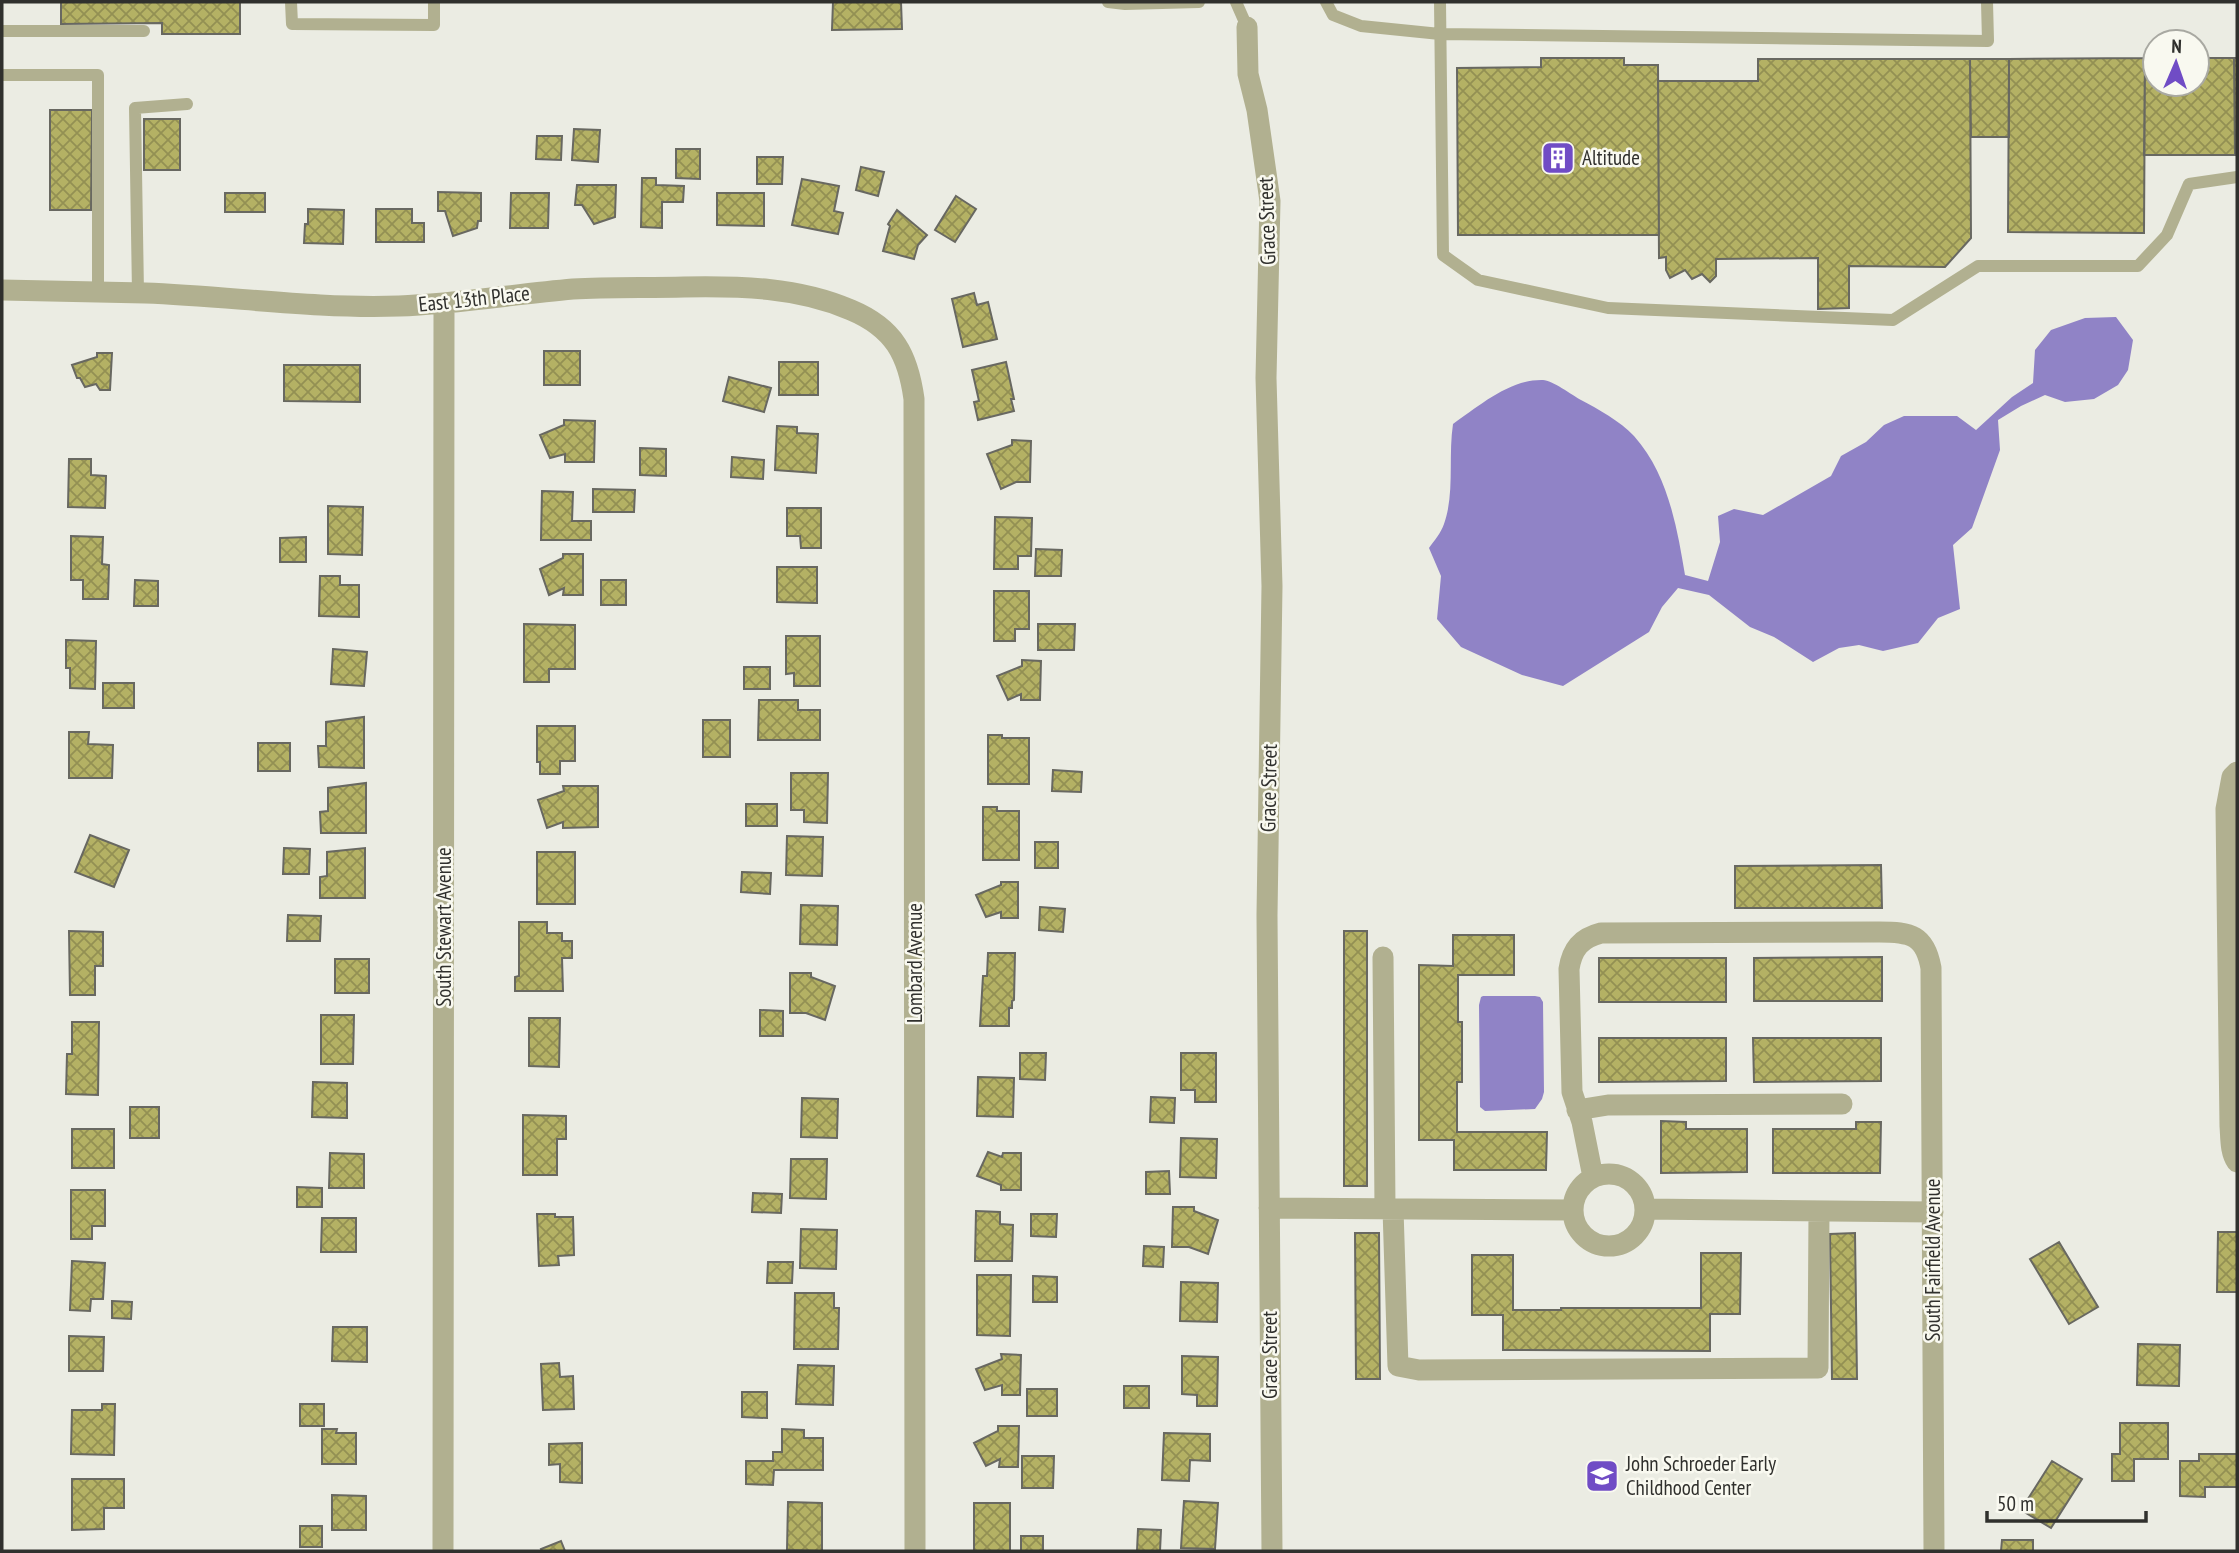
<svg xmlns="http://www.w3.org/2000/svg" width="2239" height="1553" viewBox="0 0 2239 1553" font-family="'PT Sans Narrow',sans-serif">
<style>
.water{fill:#9083c6}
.building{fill:url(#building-cross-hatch);stroke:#686861;stroke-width:2}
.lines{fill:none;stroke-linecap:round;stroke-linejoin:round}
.service{stroke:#b1b090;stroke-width:12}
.minor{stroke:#b1b090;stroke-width:21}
.labels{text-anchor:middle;stroke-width:5;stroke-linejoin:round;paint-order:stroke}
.poi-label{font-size:21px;fill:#30302d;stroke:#f9f9f0;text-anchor:start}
.street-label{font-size:21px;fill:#30302d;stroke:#f9f9f0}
</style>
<defs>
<pattern id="building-cross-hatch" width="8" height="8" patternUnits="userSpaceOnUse" patternTransform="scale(1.75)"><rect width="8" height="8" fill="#b4b164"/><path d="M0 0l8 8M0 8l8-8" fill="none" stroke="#939053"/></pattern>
</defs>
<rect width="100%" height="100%" fill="#ebece3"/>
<path class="water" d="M 2116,317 L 2133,340 L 2128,370 L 2118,385 L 2094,399 L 2065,402 L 2045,395 L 2021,406 L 1998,420 L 2000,450 L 1972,528 L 1953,545 L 1960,609 L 1938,618 L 1918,643 L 1883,651 L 1859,645 L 1839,648 L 1813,662 L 1774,637 L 1750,627 L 1709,595 L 1678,588 L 1662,607 L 1649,632 L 1563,686 L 1522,675 L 1461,647 L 1437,619 L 1441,576 L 1429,548 C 1434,541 1441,533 1444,524 C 1455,493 1448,457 1453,424 C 1479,406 1510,379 1543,380 C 1552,380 1572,395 1581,400 C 1598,409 1620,421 1634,436 C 1668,474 1677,527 1685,575 L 1708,581 L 1720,542 L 1718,516 L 1734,509 L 1763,515 L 1831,476 L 1841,456 L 1866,442 L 1884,425 L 1904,416 L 1957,416 L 1976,430 L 2012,397 L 2033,383 L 2035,350 L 2051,330 L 2085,318 Z
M 1483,996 L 1535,996 L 1540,997 L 1543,1002 L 1544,1092 L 1542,1099 L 1535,1109 L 1485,1111 L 1480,1107 L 1479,1005 L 1481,997 Z"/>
<path class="building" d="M 61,2 L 240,2 L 240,34 L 162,34 L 162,23 L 61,24 Z
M 833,2 L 901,2 L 902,29 L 832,30 Z
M 1541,58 L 1624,58 L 1624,65 L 1658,65 L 1659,235 L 1458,235 L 1457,68 L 1541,67 Z
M 2145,58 L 2155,58 L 2155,84 L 2197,84 L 2197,58 L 2234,58 L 2235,155 L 2144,155 Z
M 2145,58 L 2144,233 L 2008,232 L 2009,59 Z
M 2234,58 L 2237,58 L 2237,155 L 2235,155 Z
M 1758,59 L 1970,59 L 1971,238 L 1945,267 L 1849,266 L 1849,308 L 1818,309 L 1818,258 L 1716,259 L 1716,276 L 1710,282 L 1702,274 L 1692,279 L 1685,270 L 1670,278 L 1666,270 L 1666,257 L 1659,258 L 1658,81 L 1758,81 Z
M 1970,59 L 2009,59 L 2009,137 L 1971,137 Z
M 50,110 L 92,110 L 91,210 L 50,210 Z
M 144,119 L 180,119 L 180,170 L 144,170 Z
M 574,129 L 600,130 L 598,162 L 572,160 Z
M 537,136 L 562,136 L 561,160 L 536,159 Z
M 676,149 L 700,149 L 700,179 L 676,178 Z
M 757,157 L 783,157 L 782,184 L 757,184 Z
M 861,167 L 884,172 L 878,196 L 856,190 Z
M 642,178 L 656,178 L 656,185 L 684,186 L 683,202 L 662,202 L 662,228 L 641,227 Z
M 802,179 L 839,186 L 834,211 L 843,213 L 838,234 L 792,225 Z
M 577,185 L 616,185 L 615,217 L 594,224 L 582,205 L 575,205 Z
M 438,192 L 481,193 L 481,221 L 478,221 L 477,228 L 453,236 L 445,211 L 438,211 Z
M 225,193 L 265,193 L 265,212 L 225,212 Z
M 511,193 L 549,193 L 548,228 L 510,228 Z
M 717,193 L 764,193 L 764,226 L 717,225 Z
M 956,196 L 976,209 L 955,242 L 935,230 Z
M 308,209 L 344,210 L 343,244 L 304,243 L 305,224 L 308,224 Z
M 376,209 L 412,209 L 412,223 L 424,223 L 424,242 L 376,242 Z
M 897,210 L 927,235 L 918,245 L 914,259 L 883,251 L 890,226 L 888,224 Z
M 974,293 L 977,305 L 988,302 L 997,339 L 963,347 L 952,299 Z
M 544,351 L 580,351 L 580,385 L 544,385 Z
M 97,353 L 112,353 L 110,390 L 100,390 L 96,384 L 85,387 L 80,378 L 77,378 L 72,365 L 97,357 Z
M 779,362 L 818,362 L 818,395 L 779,395 Z
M 1006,362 L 1014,399 L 1011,399 L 1014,411 L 978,420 L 974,402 L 979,401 L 972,370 Z
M 284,365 L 360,365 L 360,402 L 284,401 Z
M 729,377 L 771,388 L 764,412 L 723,401 Z
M 564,420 L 595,421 L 594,462 L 565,462 L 565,454 L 550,458 L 540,435 L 564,425 Z
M 777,426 L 797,427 L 797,433 L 818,434 L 816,473 L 775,470 Z
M 1012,440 L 1031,441 L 1030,482 L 1016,482 L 1001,489 L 987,454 L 1012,445 Z
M 640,448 L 666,449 L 666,476 L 640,475 Z
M 732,457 L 764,460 L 763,479 L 731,477 Z
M 69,459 L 91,459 L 91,475 L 106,476 L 105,508 L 68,507 Z
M 593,489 L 635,490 L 634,512 L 593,512 Z
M 542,491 L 573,492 L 572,521 L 591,521 L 591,540 L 541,540 Z
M 328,506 L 363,507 L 362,555 L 328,554 Z
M 787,508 L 821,508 L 821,548 L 801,548 L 800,536 L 787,536 Z
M 995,517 L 1032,518 L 1031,556 L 1018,556 L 1018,569 L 994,569 Z
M 71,536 L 103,537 L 102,564 L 109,565 L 108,599 L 83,599 L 83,580 L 71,580 Z
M 306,537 L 306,562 L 280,562 L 280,538 Z
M 1036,549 L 1062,550 L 1061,576 L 1035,576 Z
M 563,554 L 583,554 L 583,595 L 563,595 L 564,588 L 549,595 L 540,569 L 563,558 Z
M 777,567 L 817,567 L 817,603 L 777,602 Z
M 320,576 L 340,576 L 340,585 L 359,585 L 359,617 L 319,616 Z
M 135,580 L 158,581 L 158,606 L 134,606 Z
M 601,580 L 626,580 L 626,605 L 601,605 Z
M 994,591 L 1029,591 L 1029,629 L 1015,629 L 1015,641 L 994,641 Z
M 524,624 L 575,625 L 575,669 L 549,669 L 549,682 L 524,682 Z
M 1038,624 L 1075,624 L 1074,650 L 1038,650 Z
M 786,636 L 820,636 L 820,686 L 794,686 L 794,673 L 786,674 Z
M 66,640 L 96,641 L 95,689 L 70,688 L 70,668 L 66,668 Z
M 333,649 L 367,652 L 364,686 L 331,684 Z
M 1022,660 L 1041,661 L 1040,700 L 1021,700 L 1021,694 L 1008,700 L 997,676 L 1022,666 Z
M 744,667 L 770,667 L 770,689 L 744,689 Z
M 103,683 L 134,683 L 134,708 L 103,708 Z
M 759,700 L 798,700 L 798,710 L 820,710 L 820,740 L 758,740 Z
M 364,717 L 364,768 L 319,767 L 318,746 L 326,746 L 326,722 Z
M 703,720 L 730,720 L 730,757 L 703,757 Z
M 537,726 L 575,726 L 575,761 L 560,761 L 560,774 L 540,774 L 540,762 L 537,762 Z
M 69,732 L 89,732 L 88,744 L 113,745 L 112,778 L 69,778 Z
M 988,735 L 1002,735 L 1002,738 L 1029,738 L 1029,784 L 988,784 Z
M 258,743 L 290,743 L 290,771 L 258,771 Z
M 1053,770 L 1082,772 L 1081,792 L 1052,791 Z
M 791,773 L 828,773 L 827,823 L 804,822 L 804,810 L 791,810 Z
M 366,783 L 366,833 L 321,833 L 320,812 L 328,811 L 328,788 Z
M 563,786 L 598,786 L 598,827 L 563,828 L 563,822 L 547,828 L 538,800 L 564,791 Z
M 746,804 L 777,804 L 777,826 L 746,826 Z
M 983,807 L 997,807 L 997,811 L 1019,811 L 1019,860 L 983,860 Z
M 90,835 L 129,850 L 114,887 L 75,872 Z
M 787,836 L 823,837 L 822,876 L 786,875 Z
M 1035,842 L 1058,842 L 1058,868 L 1035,868 Z
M 284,848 L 310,849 L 309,874 L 283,874 Z
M 365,848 L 365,898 L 320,898 L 320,877 L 327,876 L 327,852 Z
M 537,852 L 575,852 L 575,904 L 537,904 Z
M 1881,865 L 1882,908 L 1735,908 L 1735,866 Z
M 742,872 L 771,873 L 770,894 L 741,892 Z
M 1001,882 L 1018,882 L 1018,918 L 1001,918 L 1001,912 L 986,917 L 976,895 L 1001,885 Z
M 801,905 L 838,906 L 837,945 L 800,944 Z
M 1040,907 L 1065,909 L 1063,932 L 1039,930 Z
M 288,915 L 321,916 L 320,941 L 287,941 Z
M 519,922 L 547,922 L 547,933 L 562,933 L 562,941 L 572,941 L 572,958 L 562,958 L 563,991 L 515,991 L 515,977 L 519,976 Z
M 69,931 L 103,932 L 103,966 L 95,966 L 95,995 L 70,995 Z
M 1344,931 L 1367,931 L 1367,1186 L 1344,1186 Z
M 1453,935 L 1514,935 L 1514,975 L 1458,975 L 1458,1022 L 1462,1022 L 1462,1082 L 1457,1082 L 1457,1132 L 1547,1132 L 1546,1170 L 1454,1170 L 1454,1140 L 1419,1140 L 1419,965 L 1453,966 Z
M 988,953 L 1015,953 L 1014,1000 L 1012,1001 L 1012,1008 L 1009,1008 L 1009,1026 L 980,1026 L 983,976 L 987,976 Z
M 1882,957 L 1882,1001 L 1754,1001 L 1754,958 Z
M 1599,958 L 1726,958 L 1726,1002 L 1599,1002 Z
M 335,959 L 369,959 L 369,993 L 335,993 Z
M 790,973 L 811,973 L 811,977 L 835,986 L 825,1020 L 806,1013 L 790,1013 Z
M 760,1010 L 783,1011 L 783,1036 L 760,1036 Z
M 321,1015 L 354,1015 L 353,1064 L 321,1064 Z
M 529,1018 L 560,1018 L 559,1067 L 529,1066 Z
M 72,1022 L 99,1022 L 98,1095 L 66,1094 L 67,1054 L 72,1054 Z
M 1599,1038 L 1726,1038 L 1726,1081 L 1599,1082 Z
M 1753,1038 L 1881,1038 L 1881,1081 L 1754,1082 Z
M 1020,1053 L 1046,1053 L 1045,1080 L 1020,1079 Z
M 1181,1053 L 1216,1053 L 1216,1102 L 1195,1102 L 1195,1090 L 1181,1090 Z
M 978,1077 L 1014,1078 L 1013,1117 L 977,1116 Z
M 313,1082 L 347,1083 L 347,1118 L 312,1117 Z
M 1151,1097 L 1175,1098 L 1174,1123 L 1150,1122 Z
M 802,1098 L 838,1099 L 837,1138 L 801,1137 Z
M 130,1107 L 159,1107 L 159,1138 L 130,1138 Z
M 523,1115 L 566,1116 L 566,1139 L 557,1139 L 557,1175 L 523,1175 Z
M 1661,1121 L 1686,1122 L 1686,1129 L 1747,1129 L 1747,1172 L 1661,1173 Z
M 1856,1122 L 1881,1122 L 1880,1173 L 1773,1173 L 1773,1129 L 1856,1129 Z
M 72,1129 L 114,1129 L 114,1168 L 72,1168 Z
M 1181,1138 L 1217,1139 L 1216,1178 L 1180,1177 Z
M 988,1152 L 1002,1157 L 1003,1153 L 1021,1153 L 1021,1190 L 1001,1190 L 1001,1185 L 977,1176 Z
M 330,1153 L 364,1154 L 364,1188 L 329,1188 Z
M 791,1159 L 827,1159 L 826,1199 L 790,1198 Z
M 1169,1171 L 1170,1194 L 1146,1194 L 1146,1172 Z
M 297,1187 L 322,1188 L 322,1207 L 297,1207 Z
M 71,1190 L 105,1190 L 105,1226 L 92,1226 L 92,1239 L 71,1239 Z
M 753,1193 L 782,1194 L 781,1213 L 752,1212 Z
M 1173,1207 L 1194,1207 L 1194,1211 L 1218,1220 L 1208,1254 L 1189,1247 L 1172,1247 Z
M 976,1211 L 1000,1212 L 1000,1224 L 1013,1225 L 1012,1261 L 975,1261 Z
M 537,1214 L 555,1214 L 555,1217 L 573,1217 L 574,1255 L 558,1256 L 559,1265 L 539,1266 Z
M 1031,1214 L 1057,1214 L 1056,1237 L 1031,1236 Z
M 322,1218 L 356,1218 L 356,1252 L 321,1252 Z
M 801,1229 L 837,1230 L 836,1269 L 800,1268 Z
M 2218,1232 L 2237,1232 L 2237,1292 L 2217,1292 Z
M 1355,1233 L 1379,1233 L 1380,1379 L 1356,1379 Z
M 1855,1233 L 1857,1379 L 1832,1379 L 1830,1234 Z
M 2059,1242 L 2098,1307 L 2069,1324 L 2030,1259 Z
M 1144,1246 L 1164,1247 L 1163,1267 L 1143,1266 Z
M 1701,1253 L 1741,1253 L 1740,1314 L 1710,1314 L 1710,1351 L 1503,1350 L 1503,1315 L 1472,1315 L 1472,1255 L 1513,1255 L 1513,1310 L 1561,1310 L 1561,1308 L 1701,1308 Z
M 72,1261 L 105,1263 L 103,1299 L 91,1299 L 90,1311 L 70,1310 Z
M 768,1262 L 793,1262 L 792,1283 L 767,1283 Z
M 977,1275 L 1011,1275 L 1010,1336 L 977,1335 Z
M 1033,1276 L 1057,1277 L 1057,1302 L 1033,1302 Z
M 1181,1282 L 1218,1283 L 1217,1322 L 1180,1321 Z
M 795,1293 L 834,1293 L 834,1308 L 839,1308 L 838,1349 L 794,1349 Z
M 112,1301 L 132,1302 L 131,1319 L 112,1318 Z
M 333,1327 L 367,1327 L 367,1362 L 332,1361 Z
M 69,1336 L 104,1337 L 103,1371 L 69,1371 Z
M 2138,1344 L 2180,1345 L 2179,1386 L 2137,1385 Z
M 1001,1354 L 1021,1355 L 1020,1395 L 1002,1395 L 1002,1385 L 985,1390 L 976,1369 L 1002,1359 Z
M 1182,1356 L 1218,1357 L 1217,1406 L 1197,1406 L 1197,1395 L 1182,1394 Z
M 559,1363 L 560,1377 L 573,1376 L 574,1409 L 543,1410 L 541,1364 Z
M 798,1365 L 834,1366 L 833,1405 L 796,1404 Z
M 1124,1386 L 1149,1386 L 1149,1408 L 1124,1408 Z
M 1027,1389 L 1057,1389 L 1057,1416 L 1027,1416 Z
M 742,1392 L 767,1392 L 767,1418 L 742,1417 Z
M 102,1404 L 115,1404 L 114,1455 L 71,1454 L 72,1410 L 102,1410 Z
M 300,1404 L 324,1404 L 324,1426 L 300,1426 Z
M 2120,1423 L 2168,1423 L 2168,1459 L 2134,1459 L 2134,1481 L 2112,1481 L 2112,1454 L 2120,1454 Z
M 998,1426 L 1019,1426 L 1018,1467 L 999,1467 L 1000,1459 L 986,1466 L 974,1443 L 998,1431 Z
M 322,1429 L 337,1429 L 336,1433 L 356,1433 L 356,1464 L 322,1464 Z
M 782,1429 L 804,1430 L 804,1438 L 823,1438 L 823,1470 L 774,1470 L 773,1485 L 746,1484 L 746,1461 L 773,1461 L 773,1452 L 782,1452 Z
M 1164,1433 L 1210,1434 L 1210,1461 L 1190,1460 L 1189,1481 L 1162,1480 Z
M 582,1443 L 582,1483 L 560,1482 L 560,1464 L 549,1465 L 549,1444 Z
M 2199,1454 L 2237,1454 L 2237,1487 L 2205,1487 L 2205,1497 L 2180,1496 L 2180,1461 L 2199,1461 Z
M 1022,1456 L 1054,1456 L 1053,1488 L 1022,1488 Z
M 2052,1461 L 2082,1479 L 2051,1528 L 2021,1510 Z
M 72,1479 L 124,1479 L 124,1508 L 104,1508 L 104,1529 L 72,1530 Z
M 332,1495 L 366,1496 L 366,1530 L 332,1530 Z
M 1184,1501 L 1218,1503 L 1215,1549 L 1181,1548 Z
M 788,1502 L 822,1503 L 822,1551 L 787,1550 Z
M 974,1503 L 1010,1503 L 1010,1551 L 974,1551 Z
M 300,1526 L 322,1526 L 322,1547 L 300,1547 Z
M 1138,1529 L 1161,1530 L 1160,1551 L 1137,1551 Z
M 1021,1536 L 1043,1536 L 1043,1551 L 1021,1551 Z
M 2002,1540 L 2033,1540 L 2033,1551 L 2001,1551 Z
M 561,1541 L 565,1551 L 542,1551 L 541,1549 Z"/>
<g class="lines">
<path class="service" d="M 291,2 L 292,24 L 434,25 L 434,2
M 1108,2 L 1125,4 L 1199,2
M 1236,2 L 1247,27
M 1326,2 L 1333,15 L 1361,26 L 1440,34 L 1988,41 L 1987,2
M 1440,2 L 1443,255 L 1478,280 L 1608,308 L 1893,320 L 1978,266 L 2138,266 L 2167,235 L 2189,184 L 2237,177
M 2,31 L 144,31
M 2,75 L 98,75 L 98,292
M 138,293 L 135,108 L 187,104"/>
<path class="minor" d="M 1247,27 L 1248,74 L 1257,110 L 1270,201 L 1266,378 L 1272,586 L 1267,915 L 1272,1551
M 2,290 C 49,291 97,292 145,293 C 229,296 314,309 399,306 C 457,304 515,294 573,289 C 609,287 647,288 684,287 C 740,286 798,287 851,310 C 894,328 908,355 914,399 L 915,1551
M 2237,772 L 2232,777 L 2226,809 L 2230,1126 C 2231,1138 2230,1152 2237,1162
M 1383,957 L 1385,1209
M 1577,1110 L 1608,1105 L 1842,1104
M1573 1210a36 36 0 1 1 72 0a36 36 0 1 1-72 0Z
M 1593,1177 L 1582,1122 L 1572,1092 L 1569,969 C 1572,949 1581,938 1601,933 L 1879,932 C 1911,932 1925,935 1931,968 L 1934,1551
M 1269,1208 L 1572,1210
M 1393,1209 L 1398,1366 L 1419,1370 L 1818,1368 L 1819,1211
M 1645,1209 L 1933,1212
M 443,1551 L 444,304"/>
</g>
<defs>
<symbol id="building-square" viewBox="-11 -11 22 22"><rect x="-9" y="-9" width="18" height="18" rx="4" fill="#704cc5" stroke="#f9f9f0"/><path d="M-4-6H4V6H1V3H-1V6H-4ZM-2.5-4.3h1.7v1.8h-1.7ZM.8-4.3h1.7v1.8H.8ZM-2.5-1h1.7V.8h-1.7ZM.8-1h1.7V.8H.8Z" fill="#fff"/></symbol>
<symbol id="school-square" viewBox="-11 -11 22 22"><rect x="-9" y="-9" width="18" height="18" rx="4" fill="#704cc5" stroke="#f9f9f0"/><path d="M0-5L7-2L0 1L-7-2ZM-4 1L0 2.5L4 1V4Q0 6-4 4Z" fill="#fff"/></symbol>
</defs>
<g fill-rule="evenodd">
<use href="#building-square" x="1539" y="139" width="38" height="38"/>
<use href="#school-square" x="1583" y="1457" width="38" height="38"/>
</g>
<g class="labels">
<g class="poi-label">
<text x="1582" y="165">Altitude</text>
<text x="1626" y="1471">John Schroeder Early<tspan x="1626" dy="24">Childhood Center</tspan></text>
</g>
<g class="street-label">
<text transform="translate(1267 221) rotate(-92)" y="7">Grace Street</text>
<text transform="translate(474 299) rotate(-6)" y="7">East 13th Place</text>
<text transform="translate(1269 788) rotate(-89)" y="7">Grace Street</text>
<text transform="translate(444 927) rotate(-90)" y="7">South Stewart Avenue</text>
<text transform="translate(915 963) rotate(-90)" y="7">Lombard Avenue</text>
<text transform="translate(1933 1260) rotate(-90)" y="7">South Fairfield Avenue</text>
<text transform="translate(1270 1355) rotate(-90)" y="7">Grace Street</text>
</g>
</g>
<rect width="2239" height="1553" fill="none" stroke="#30302d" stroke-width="7"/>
<g transform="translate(2176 63) rotate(2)"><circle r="33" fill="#f9f9f0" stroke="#a9a9a2" stroke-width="2"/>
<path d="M0-5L12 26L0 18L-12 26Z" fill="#704cc5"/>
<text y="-10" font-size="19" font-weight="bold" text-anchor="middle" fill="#30302d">N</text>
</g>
<path d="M1987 1511v10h159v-10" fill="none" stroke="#30302d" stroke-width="3.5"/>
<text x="1997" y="1511" font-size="21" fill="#30302d" stroke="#f9f9f0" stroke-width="5" paint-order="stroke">50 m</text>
</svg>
